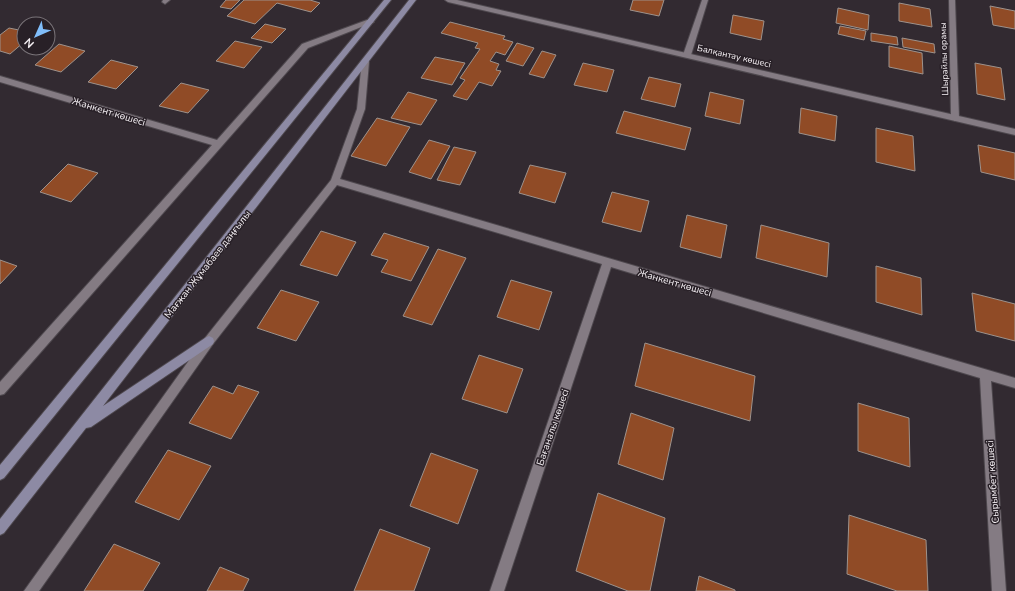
<svg xmlns="http://www.w3.org/2000/svg" width="1015" height="591" viewBox="0 0 1015 591" font-family="'Nunito Sans',sans-serif">
<style>
.building{fill:#904b26;stroke:#9d928c}
.lines{fill:none;stroke-linecap:round;stroke-linejoin:round}
.service-casing{stroke:#4e484e;stroke-width:2}
.minor-casing{stroke:#4e484e;stroke-width:2}
.tertiary-casing{stroke:#4e484e;stroke-width:2}
.secondary-casing{stroke:#4e484e;stroke-width:2}
.service{fill:#847b83;fill-rule:evenodd}
.minor{fill:#847b83;fill-rule:evenodd}
.tertiary{fill:#847b83;fill-rule:evenodd}
.secondary{fill:#8d8aa4;fill-rule:evenodd}
.labels{text-anchor:middle;stroke-width:3;stroke-linejoin:round;paint-order:stroke}
.far-street-label{font-size:9px;fill:#f6f1f5;stroke:#282027}
.street-label{font-size:10px;fill:#f6f1f5;stroke:#282027}
</style>
<rect width="100%" height="100%" fill="#322a31"/>
<path class="building" d="M 226,0 L 240,0 L 231,9 L 220,7 Z
M 244,0 L 310,0 L 320,3 L 311,12 L 277,3 L 255,24 L 227,16 Z
M 633,0 L 664,0 L 659,16 L 630,10 Z
M 899,3 L 930,9 L 932,27 L 899,21 Z
M 990,6 L 1015,11 L 1015,29 L 993,25 Z
M 838,8 L 869,15 L 868,30 L 836,23 Z
M 733,15 L 764,21 L 761,40 L 730,33 Z
M 450,22 L 505,36 L 503,39 L 513,42 L 505,55 L 496,52 L 490,61 L 499,64 L 496,70 L 501,71 L 492,86 L 479,82 L 467,100 L 453,96 L 465,80 L 460,78 L 480,49 L 475,48 L 478,43 L 441,33 Z
M 265,24 L 286,29 L 272,43 L 251,38 Z
M 840,26 L 866,31 L 864,40 L 838,34 Z
M 9,28 L 24,31 L 24,42 L 10,54 L 0,51 L 0,35 Z
M 871,33 L 897,37 L 898,45 L 871,41 Z
M 902,38 L 934,44 L 935,53 L 903,47 Z
M 235,41 L 262,47 L 244,68 L 216,61 Z
M 517,43 L 534,48 L 523,66 L 506,61 Z
M 59,44 L 85,51 L 61,72 L 35,65 Z
M 889,46 L 922,53 L 923,74 L 889,67 Z
M 542,51 L 556,55 L 544,78 L 529,74 Z
M 435,57 L 465,63 L 452,85 L 421,78 Z
M 111,60 L 138,67 L 116,89 L 88,82 Z
M 583,63 L 614,70 L 607,92 L 574,85 Z
M 975,63 L 1001,68 L 1005,100 L 977,94 Z
M 649,77 L 681,84 L 675,107 L 641,99 Z
M 181,83 L 209,90 L 188,113 L 159,106 Z
M 408,92 L 437,100 L 421,125 L 391,118 Z
M 710,92 L 744,100 L 740,124 L 705,116 Z
M 801,108 L 837,116 L 835,141 L 799,133 Z
M 624,111 L 691,128 L 685,150 L 616,133 Z
M 377,118 L 410,127 L 386,166 L 351,156 Z
M 876,128 L 913,136 L 915,171 L 876,162 Z
M 429,140 L 450,146 L 431,179 L 409,172 Z
M 978,145 L 1015,153 L 1015,180 L 981,172 Z
M 454,147 L 476,152 L 460,185 L 437,180 Z
M 68,164 L 98,173 L 71,202 L 40,192 Z
M 530,165 L 566,173 L 555,203 L 519,193 Z
M 612,192 L 649,201 L 641,232 L 602,222 Z
M 687,215 L 727,225 L 721,258 L 680,247 Z
M 761,225 L 829,243 L 827,277 L 756,258 Z
M 321,231 L 356,242 L 337,276 L 300,265 Z
M 384,233 L 429,247 L 411,281 L 381,272 L 388,260 L 371,255 Z
M 438,249 L 466,258 L 432,325 L 403,316 Z
M 0,260 L 17,266 L 0,284 Z
M 876,266 L 921,278 L 922,315 L 876,302 Z
M 511,280 L 552,292 L 539,330 L 497,317 Z
M 281,290 L 319,302 L 296,341 L 257,328 Z
M 972,293 L 1015,304 L 1015,341 L 976,331 Z
M 645,343 L 755,376 L 750,421 L 635,386 Z
M 479,355 L 523,369 L 507,413 L 462,399 Z
M 238,385 L 259,392 L 231,439 L 189,423 L 213,386 L 233,394 Z
M 858,403 L 909,418 L 910,467 L 858,451 Z
M 631,413 L 674,428 L 663,480 L 618,464 Z
M 168,450 L 211,466 L 179,520 L 135,502 Z
M 431,453 L 478,470 L 458,524 L 410,506 Z
M 598,493 L 665,518 L 650,591 L 628,591 L 576,571 Z
M 849,515 L 926,540 L 928,591 L 897,591 L 847,574 Z
M 380,529 L 430,548 L 414,591 L 354,591 Z
M 114,544 L 160,563 L 143,591 L 84,591 Z
M 220,567 L 249,579 L 243,591 L 207,591 Z
M 699,576 L 735,590 L 735,591 L 696,591 Z"/>
<g class="lines">
<defs>
<path id="service" d="M 170,0 L 165,4 L 162,2 L 163,0 Z"/>
<path id="minor" d="M 702,0 L 708,0 L 691,55 L 690,57 L 684,57 L 683,55 Z
M 949,0 L 955,0 L 959,118 L 955,121 L 951,118 Z
M 367,20 L 370,20 L 374,22 L 308,48 L 4,394 L 0,395 L 0,382 L 212,145 L 0,82 L 0,76 L 217,140 L 302,44 Z
M 362,60 L 368,60 L 369,62 L 365,109 L 340,179 L 1015,378 L 1015,388 L 991,381 L 1006,591 L 992,591 L 980,378 L 611,267 L 504,591 L 490,591 L 602,264 L 337,185 L 213,344 L 39,591 L 24,591 L 205,338 L 331,180 L 357,109 Z"/>
<path id="tertiary" d="M 445,0 L 457,0 L 1015,129 L 1015,135 L 448,2 Z"/>
<path id="secondary" d="M 384,0 L 391,0 L 4,478 L 0,480 L 0,465 Z
M 409,0 L 416,0 L 103,406 L 205,338 L 209,336 L 213,338 L 214,341 L 213,344 L 91,427 L 86,428 L 4,533 L 0,535 L 0,519 Z"/>
</defs>
<use href="#service" class="service-casing"/>
<use href="#minor" class="minor-casing"/>
<use href="#tertiary" class="tertiary-casing"/>
<use href="#secondary" class="secondary-casing"/>
<use href="#service" class="service"/>
<use href="#minor" class="minor"/>
<use href="#tertiary" class="tertiary"/>
<use href="#secondary" class="secondary"/>
</g>
<g class="labels">
<g class="far-street-label">
<text transform="translate(734 56) rotate(13)" y="3">Балқантау көшесі</text>
<text transform="translate(944 59) rotate(-92)" y="3">Шырайлы орамы</text>
</g>
<g class="street-label">
<text transform="translate(109 111) rotate(17)" y="4">Жанкент көшесі</text>
<text transform="translate(207 264) rotate(-52)" y="4">Мағжан Жұмабаев даңғылы</text>
<text transform="translate(675 282) rotate(16)" y="4">Жанкент көшесі</text>
<text transform="translate(552 427) rotate(-71)" y="4">Бағаналы көшесі</text>
<text transform="translate(992 482) rotate(-94)" y="4">Сырымбет көшесі</text>
</g>
</g>
<g transform="translate(36 36) rotate(225)"><circle r="19" fill="#282027" stroke="#7a7479"/>
<path d="M0-3L7 15L0 10L-7 15Z" fill="#80bdfa"/>
<text y="-6" font-size="11" font-weight="bold" text-anchor="middle" fill="#f6f1f5">N</text>
</g>
</svg>
